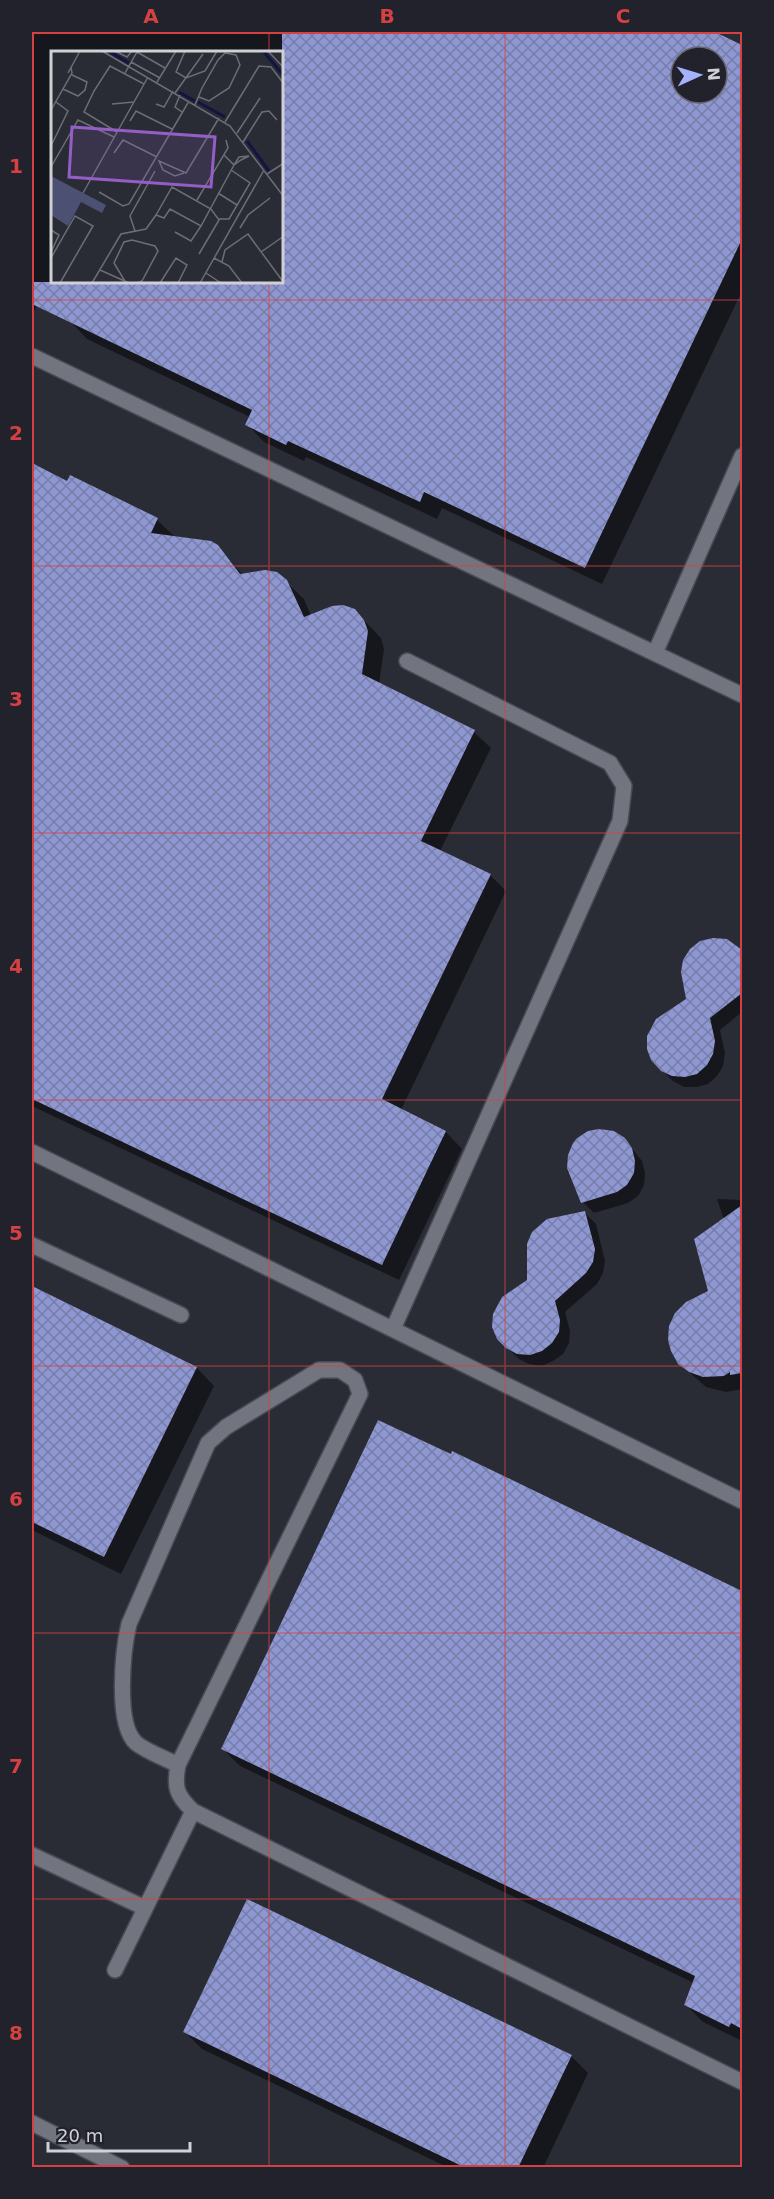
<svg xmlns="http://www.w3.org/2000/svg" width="774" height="2199" viewBox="0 0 774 2199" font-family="'DejaVu Sans',sans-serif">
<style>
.shadow{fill:#0007;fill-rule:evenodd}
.building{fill:url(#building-cross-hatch);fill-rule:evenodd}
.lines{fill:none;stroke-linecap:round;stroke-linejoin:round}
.service-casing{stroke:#484951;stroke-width:18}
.service{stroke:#72747f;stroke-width:15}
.grid{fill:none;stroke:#d54142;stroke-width:1.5;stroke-opacity:0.55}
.inset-river{fill:none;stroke:#141443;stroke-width:3}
.inset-road{fill:none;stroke:#6c6e76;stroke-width:1.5}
.view{fill:#945ec6;fill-opacity:0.15;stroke:#945ec6;stroke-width:3}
.inset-edge{fill:none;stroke:#d0d1d7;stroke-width:3}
.neatline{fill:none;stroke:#d54142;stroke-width:2}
.grid-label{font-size:20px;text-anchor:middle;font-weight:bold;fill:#d54142}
</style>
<defs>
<pattern id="building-cross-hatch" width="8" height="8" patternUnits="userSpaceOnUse" patternTransform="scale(1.5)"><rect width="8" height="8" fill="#8e97d1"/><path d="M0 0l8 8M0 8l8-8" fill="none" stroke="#767da6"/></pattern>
</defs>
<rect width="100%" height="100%" fill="#2a2c35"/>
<path class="shadow" d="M 32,32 L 712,32 L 742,46 L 742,291 L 602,584 L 442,508 L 437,519 L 306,457 L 304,461 L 264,442 L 247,424 L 250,417 L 87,339 L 70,321 L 87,282 L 282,282 L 282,52 L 52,52 L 52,277 L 33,313 L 32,312 ZM 681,57 L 717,57 L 717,93 L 681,93 Z
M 32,465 L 68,483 L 157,520 L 174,536 L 217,546 L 243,575 L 286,582 L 304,599 L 311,616 L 354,610 L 381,638 L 384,649 L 379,684 L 474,732 L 491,748 L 440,851 L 490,875 L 506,891 L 401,1110 L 446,1132 L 462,1149 L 399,1280 L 32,1106 Z
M 738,949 L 742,953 L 742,1012 L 720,1030 L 725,1053 L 723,1066 L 717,1076 L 708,1084 L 697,1087 L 684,1087 L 673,1081 L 662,1070 L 688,1000 Z
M 624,1139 L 642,1161 L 645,1173 L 644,1185 L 638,1196 L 628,1203 L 594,1213 L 583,1202 Z
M 717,1199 L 742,1200 L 742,1389 L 726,1392 L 706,1387 L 679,1363 L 710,1292 L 694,1240 L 724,1220 Z
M 585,1213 L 596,1224 L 605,1261 L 603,1273 L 597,1284 L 565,1312 L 570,1331 L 569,1343 L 563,1354 L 553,1361 L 542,1366 L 529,1364 L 519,1359 L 498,1338 L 529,1281 Z
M 32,1288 L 197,1368 L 214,1386 L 121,1574 L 32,1530 Z
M 453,1453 L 742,1593 L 742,2041 L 703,2022 L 686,2005 L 694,1983 L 240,1766 L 223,1749 Z
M 185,2032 L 571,2056 L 588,2073 L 543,2168 L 449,2168 L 202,2049 Z"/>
<path class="building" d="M 282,32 L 715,32 L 742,45 L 742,239 L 585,568 L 424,492 L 420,502 L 288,441 L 286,445 L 245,425 L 252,410 L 32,304 L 32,282 L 282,282 ZM 681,57 L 717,57 L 717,93 L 681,93 Z
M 32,463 L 67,481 L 70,475 L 158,518 L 151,533 L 211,541 L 218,545 L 240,574 L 265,570 L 277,572 L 287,580 L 304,617 L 332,606 L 343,605 L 355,609 L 364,620 L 368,631 L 362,674 L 475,730 L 421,841 L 491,874 L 382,1099 L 446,1131 L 382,1265 L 32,1099 Z
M 713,938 L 727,939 L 742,950 L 742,993 L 710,1018 L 715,1041 L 713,1054 L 707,1065 L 697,1074 L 685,1077 L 672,1076 L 661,1071 L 651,1060 L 647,1049 L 647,1036 L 656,1019 L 686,999 L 681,972 L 683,960 L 690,949 L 700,941 Z
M 599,1129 L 614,1131 L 625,1138 L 632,1148 L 635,1161 L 634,1173 L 627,1185 L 617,1192 L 581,1203 L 567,1168 L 568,1155 L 573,1143 L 577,1138 L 588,1131 Z
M 742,1205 L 742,1373 L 730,1375 L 730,1372 L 724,1376 L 703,1377 L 689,1372 L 678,1364 L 671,1351 L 668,1340 L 669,1326 L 675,1313 L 686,1302 L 708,1291 L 694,1239 Z
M 585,1211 L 595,1249 L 593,1262 L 586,1273 L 555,1301 L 560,1320 L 559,1332 L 552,1343 L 542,1351 L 530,1355 L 517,1354 L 506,1348 L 497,1339 L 492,1327 L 493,1314 L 502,1297 L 527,1280 L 527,1244 L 532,1232 L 547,1219 Z
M 32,1286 L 197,1367 L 104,1557 L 32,1522 Z
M 378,1420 L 451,1454 L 452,1451 L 742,1591 L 742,2029 L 731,2023 L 729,2027 L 684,2005 L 695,1976 L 221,1749 Z
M 247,1899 L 572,2055 L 518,2168 L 466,2168 L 183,2032 Z"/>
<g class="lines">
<defs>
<path id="service" d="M 32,356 L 742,695
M 655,653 L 742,456
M 32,1152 L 742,1501
M 32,1245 L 181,1315
M 393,1329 L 620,821 L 624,786 L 610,763 L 407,661
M 178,1765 C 165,1758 147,1752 136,1743 C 115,1724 123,1649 129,1624 L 208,1443 L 226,1427 L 319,1370 L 340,1370 L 355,1380 L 360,1394 L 178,1765 C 174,1787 176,1795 193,1811 L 742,2082
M 32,1855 L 145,1908
M 115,1970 L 193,1811
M 32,2123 L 122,2168"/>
</defs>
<use href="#service" class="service-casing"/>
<use href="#service" class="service"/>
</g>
<path class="grid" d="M 269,32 L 269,52M 505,32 L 505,2168M 269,282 L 269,2168M 32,300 L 742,300M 32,566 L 742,566M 32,833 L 742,833M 32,1100 L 742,1100M 32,1366 L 742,1366M 32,1633 L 742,1633M 32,1899 L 742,1899"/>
<g transform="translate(51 51)">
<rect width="232" height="232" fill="#2a2c35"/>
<path d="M 0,125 L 55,154 L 51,162 L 30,151 L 17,175 L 0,164 Z" fill="#4c5174"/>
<path class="inset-river" d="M 57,0 L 78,12M 212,0 L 233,25M 128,41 L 144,50M 147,51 L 174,66M 196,90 L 218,120"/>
<path class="inset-road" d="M 51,0 L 179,75 L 233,146M 64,0 L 76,6 L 81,0M 134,0 L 125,21 L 135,27 L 154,20 L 166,0M 217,0 L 233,17M 86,1 L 114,17M 80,11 L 109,27M 17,22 L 29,0M 74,22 L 86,1M 106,31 L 125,0M 12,38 L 27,45 L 34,39 L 36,31 L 21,24M 124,42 L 152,3M 129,44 L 124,56 L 131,61M 61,53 L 83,51M 105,53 L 113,56 L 122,40M 144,54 L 151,37 L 167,9 L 174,2 L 185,4 L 189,14 L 178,37 L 158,50 L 148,46M 0,59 L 21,22 L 20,16M 79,70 L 85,60 L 121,78M 174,71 L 208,15 L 220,16 L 233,33M 66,81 L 33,61 L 43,40 L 59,15 L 93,33M 186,82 L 209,47M 192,91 L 211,61 L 218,60 L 226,69M 0,95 L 17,60 L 5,51M 63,102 L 72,89 L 106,106M 198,105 L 190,109 L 183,114 L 188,106 ZM 0,116 L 27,69 L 63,86M 133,122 L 124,125 L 112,119 L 108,110 L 135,122 L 168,67M 216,123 L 233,112M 48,141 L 72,155 L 78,153 L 138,50M 32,142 L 97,26M 167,142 L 186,154M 146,149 L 177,97 L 175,89M 105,164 L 121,136 L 160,158 L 168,169 L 148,203M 168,168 L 178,168 L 199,132 L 180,119M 189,177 L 197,164 L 219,147M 0,179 L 8,184 L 0,201M 84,180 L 79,165 L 104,120M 124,181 L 140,190 L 150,175M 210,201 L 233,185M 0,207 L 24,165 L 42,175 L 9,232M 163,207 L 178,215 L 191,232M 171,211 L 174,199 L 197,183 L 233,232M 49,219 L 78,232M 155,222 L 170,232M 41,232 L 70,183 L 95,178 L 105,164 L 113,167 L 119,158 L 150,175 L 183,114 L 173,104M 75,232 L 63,212 L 73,191 L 81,189 L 104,195 L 107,200 L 91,230 L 86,232M 109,232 L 125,207 L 136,214 L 127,232M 149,232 L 213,119"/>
<path class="view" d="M 21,76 L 164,86 L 160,136 L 18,126 Z"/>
<rect width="232" height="232" class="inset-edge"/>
</g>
<rect width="774" height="2199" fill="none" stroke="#21222b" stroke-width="66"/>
<g transform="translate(699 75) rotate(86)"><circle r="28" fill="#21222b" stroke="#676870" stroke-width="1.5"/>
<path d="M0-4.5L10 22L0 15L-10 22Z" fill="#a6b1fc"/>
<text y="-9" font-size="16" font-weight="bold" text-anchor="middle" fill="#d0d1d7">N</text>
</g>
<path d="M48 2142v9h142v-9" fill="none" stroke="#d0d1d7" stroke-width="3"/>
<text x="57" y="2142" font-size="18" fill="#d0d1d7" stroke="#21222b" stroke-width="4.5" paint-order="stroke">20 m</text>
<rect x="33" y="33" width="708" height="2133" class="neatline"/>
<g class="grid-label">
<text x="151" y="23">A</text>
<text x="387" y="23">B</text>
<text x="623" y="23">C</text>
<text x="16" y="173">1</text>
<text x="16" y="440">2</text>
<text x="16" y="706">3</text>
<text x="16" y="973">4</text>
<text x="16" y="1240">5</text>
<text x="16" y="1506">6</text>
<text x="16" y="1773">7</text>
<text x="16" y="2040">8</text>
</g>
</svg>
